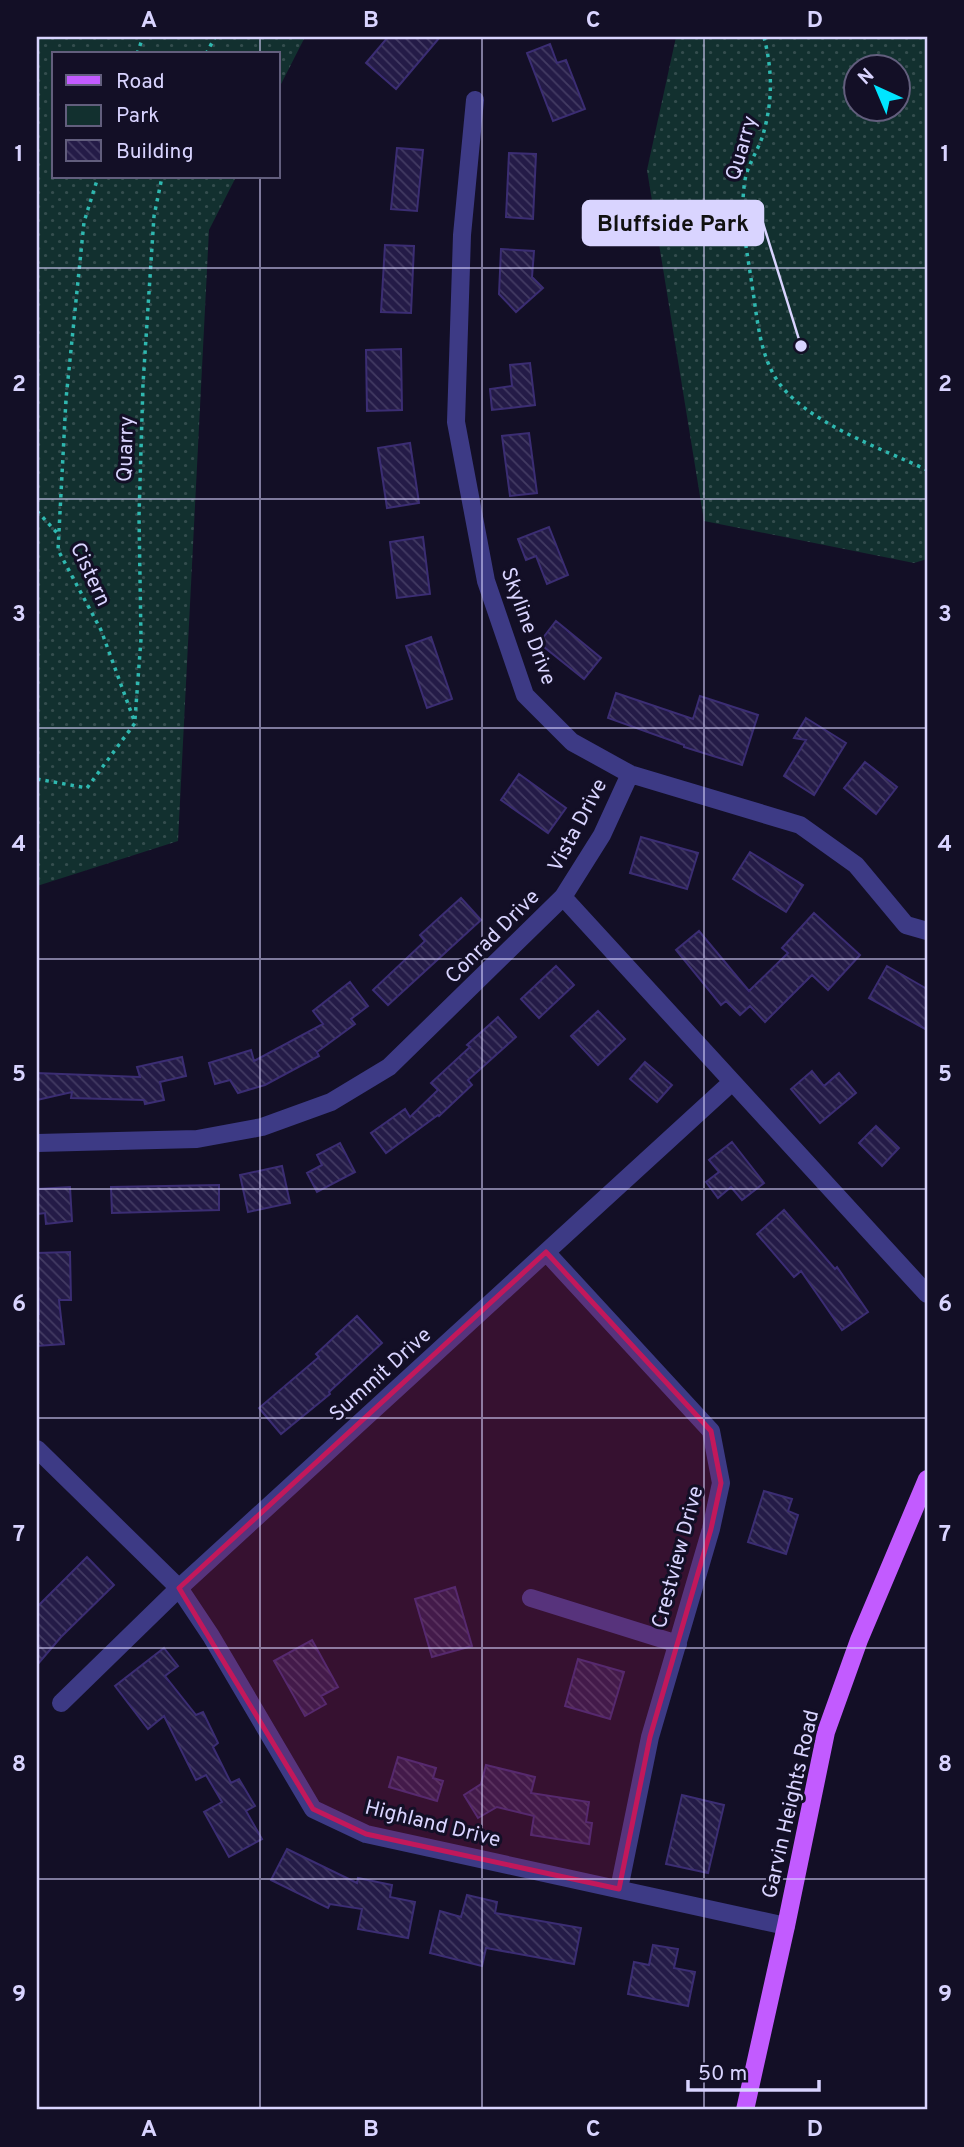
<svg xmlns="http://www.w3.org/2000/svg" width="964" height="2147" viewBox="0 0 964 2147" font-family="Overpass,sans-serif">
<style>
.green{fill:url(#green-dots);fill-rule:evenodd}
.building{fill:url(#building-back-hatch);stroke:#3b2d73;stroke-width:2}
.lines{fill:none;stroke-linecap:round;stroke-linejoin:round}
.path{stroke:#2fb8b0;stroke-width:3.5;stroke-dasharray:3.5 5;stroke-linecap:butt}
.minor{stroke:#3d3a85;stroke-width:18}
.major{stroke:#c25bff;stroke-width:18}
.marked{fill:#c2185b;fill-opacity:0.2;stroke:#c2185b;stroke-width:5;stroke-linejoin:round}
.grid{fill:none;stroke:#d9d4ff;stroke-width:2;stroke-opacity:0.55}
.labels{text-anchor:middle;stroke-width:6;stroke-linejoin:round;paint-order:stroke}
.street-label{font-size:21px;fill:#d9d4ff;stroke:#130f26}
.leader{fill:none;stroke:#d9d4ff;stroke-width:2.5}
.callout-dot{fill:#d9d4ff;stroke:#130f26;stroke-width:2.5}
.callout{fill:#d9d4ff;stroke:#d9d4ff;stroke-width:2.5}
.callout-label{font-size:23px;text-anchor:middle;font-weight:bold;fill:#111}
.neatline{fill:none;stroke:#d9d4ff;stroke-width:2.5}
.grid-label{font-size:23px;text-anchor:middle;font-weight:bold;fill:#d9d4ff}
</style>
<defs>
<pattern id="green-dots" width="8" height="8" patternUnits="userSpaceOnUse" patternTransform="scale(1.75)"><rect width="8" height="8" fill="#12302f"/><path d="M2 2h.1M6 6h.1" fill="none" stroke="#344d4e" stroke-width="1.8" stroke-linecap="round"/></pattern>
<pattern id="building-back-hatch" width="6" height="6" patternUnits="userSpaceOnUse" patternTransform="scale(1.75)"><rect width="6" height="6" fill="#241b47"/><path d="M-1 5l2 2M0 0l6 6M5-1l2 2" fill="none" stroke="#433b63"/></pattern>
</defs>
<rect width="100%" height="100%" fill="#130f26"/>
<path class="green" d="M 37,37 L 305,37 L 278,90 L 278,54 L 54,54 L 54,177 L 236,177 L 209,230 L 178,841 L 37,886 Z
M 676,37 L 927,37 L 927,559 L 914,563 L 704,521 L 647,170 ZM 856,66 L 898,66 L 898,108 L 856,108 Z"/>
<path class="building" d="M 388,37 L 440,37 L 396,89 L 366,63 Z
M 550,44 L 557,63 L 566,60 L 585,109 L 553,121 L 527,53 Z
M 397,148 L 423,150 L 417,211 L 391,209 Z
M 509,153 L 536,154 L 533,219 L 506,217 Z
M 385,245 L 414,246 L 411,313 L 381,312 Z
M 501,249 L 534,251 L 532,277 L 543,288 L 516,312 L 499,294 Z
M 401,349 L 402,410 L 367,411 L 366,350 Z
M 530,363 L 535,405 L 492,410 L 490,389 L 512,386 L 510,365 Z
M 529,433 L 537,493 L 510,496 L 502,436 Z
M 410,443 L 419,503 L 387,508 L 378,448 Z
M 549,527 L 568,575 L 547,584 L 536,556 L 526,560 L 518,539 Z
M 423,537 L 430,594 L 397,598 L 390,542 Z
M 556,621 L 601,658 L 584,679 L 539,643 Z
M 431,637 L 452,699 L 427,708 L 406,646 Z
M 616,693 L 693,719 L 700,696 L 758,715 L 742,765 L 684,747 L 684,745 L 608,718 Z
M 806,718 L 846,743 L 814,795 L 784,776 L 806,740 L 794,738 Z
M 865,762 L 897,787 L 876,814 L 844,788 Z
M 519,774 L 566,808 L 548,833 L 501,800 Z
M 641,837 L 698,853 L 687,889 L 630,873 Z
M 750,852 L 803,885 L 786,912 L 733,879 Z
M 461,898 L 481,920 L 388,1005 L 373,990 L 425,941 L 420,935 Z
M 814,913 L 860,955 L 828,990 L 812,975 L 765,1022 L 750,1006 L 740,1015 L 726,1001 L 721,1005 L 676,950 L 699,931 L 749,991 L 788,953 L 782,948 Z
M 556,966 L 574,985 L 539,1018 L 521,999 Z
M 887,966 L 927,989 L 927,1030 L 869,998 Z
M 350,982 L 368,1006 L 351,1019 L 355,1024 L 317,1052 L 319,1056 L 265,1085 L 238,1093 L 230,1080 L 215,1084 L 209,1063 L 251,1050 L 254,1061 L 323,1024 L 313,1011 Z
M 598,1011 L 625,1039 L 598,1065 L 571,1036 Z
M 498,1017 L 516,1037 L 468,1080 L 472,1085 L 439,1116 L 438,1115 L 386,1153 L 371,1133 L 405,1109 L 410,1117 L 438,1090 L 431,1083 L 470,1047 L 467,1045 Z
M 182,1057 L 186,1076 L 160,1082 L 164,1100 L 145,1104 L 144,1100 L 71,1098 L 72,1092 L 37,1100 L 37,1073 L 140,1077 L 137,1067 Z
M 645,1062 L 672,1085 L 657,1102 L 630,1079 Z
M 812,1071 L 824,1086 L 839,1073 L 856,1093 L 820,1123 L 791,1089 Z
M 876,1126 L 899,1148 L 882,1166 L 859,1143 Z
M 732,1142 L 764,1183 L 742,1200 L 731,1187 L 718,1198 L 706,1182 L 719,1172 L 709,1160 Z
M 340,1143 L 355,1172 L 317,1192 L 307,1173 L 322,1165 L 317,1155 Z
M 282,1166 L 290,1203 L 248,1212 L 240,1175 Z
M 219,1185 L 219,1210 L 112,1213 L 111,1187 Z
M 70,1187 L 72,1221 L 46,1224 L 45,1213 L 37,1214 L 37,1189 Z
M 784,1210 L 835,1269 L 837,1267 L 868,1312 L 842,1330 L 801,1271 L 794,1277 L 757,1234 Z
M 70,1252 L 71,1300 L 59,1300 L 64,1344 L 37,1346 L 37,1314 L 39,1314 L 37,1253 Z
M 357,1316 L 382,1343 L 329,1392 L 330,1394 L 281,1434 L 259,1408 L 319,1357 L 316,1354 Z
M 764,1491 L 792,1499 L 788,1511 L 798,1515 L 786,1554 L 748,1542 Z
M 87,1557 L 114,1585 L 61,1637 L 37,1665 L 37,1607 Z
M 455,1587 L 472,1646 L 432,1657 L 415,1599 Z
M 312,1640 L 338,1687 L 321,1696 L 326,1704 L 305,1716 L 274,1661 Z
M 164,1648 L 178,1666 L 165,1676 L 196,1715 L 203,1712 L 218,1743 L 213,1747 L 231,1783 L 239,1779 L 255,1806 L 246,1811 L 262,1839 L 229,1857 L 204,1812 L 222,1802 L 206,1775 L 196,1780 L 164,1716 L 148,1729 L 115,1686 Z
M 578,1659 L 624,1672 L 610,1719 L 565,1706 Z
M 398,1757 L 436,1768 L 433,1778 L 443,1781 L 437,1801 L 389,1787 Z
M 486,1765 L 535,1777 L 531,1793 L 589,1802 L 586,1822 L 592,1823 L 589,1844 L 531,1835 L 534,1816 L 497,1807 L 478,1818 L 464,1795 L 481,1784 Z
M 682,1795 L 724,1805 L 708,1873 L 666,1864 Z
M 287,1849 L 357,1883 L 358,1878 L 392,1885 L 390,1897 L 415,1902 L 408,1938 L 358,1929 L 362,1909 L 330,1904 L 328,1908 L 271,1880 Z
M 467,1895 L 497,1902 L 495,1913 L 581,1928 L 574,1964 L 486,1948 L 482,1966 L 430,1953 L 440,1911 L 461,1917 Z
M 653,1945 L 678,1949 L 674,1968 L 695,1972 L 688,2006 L 628,1994 L 634,1962 L 649,1965 Z"/>
<g class="lines">
<path class="path" d="M 764,37 C 772,69 773,98 764,131 C 760,148 748,163 745,180 C 739,217 747,250 752,285 C 757,316 759,350 775,377 C 801,421 883,449 927,470
M 137,54 L 143,37
M 206,54 L 215,37
M 37,511 L 59,535
M 135,719 L 141,639 L 139,516 L 143,384 L 154,216 L 162,177
M 37,779 L 87,788 L 135,723 L 101,630 L 58,550 L 66,399 L 84,222 L 98,177"/>
<path class="minor" d="M 475,100 L 462,235 L 456,422 L 486,581 L 525,695 L 572,742 L 630,774 L 800,825 L 856,865 L 906,925 L 927,931
M 563,897 L 927,1294
M 37,1143 L 197,1139 L 262,1127 L 331,1102 L 389,1067 L 563,897 L 602,835 L 630,774
M 546,1252 L 711,1431 L 721,1483 L 711,1529 L 650,1737 L 619,1889
M 37,1449 L 179,1588 L 211,1636 L 313,1809 L 366,1834 L 786,1926
M 531,1598 L 678,1644
M 61,1703 L 179,1588 L 732,1082"/>
<path class="major" d="M 745,2110 L 786,1926 L 826,1732 L 859,1640 L 927,1479"/>
</g>
<path class="marked" d="M 546,1252 L 711,1431 L 721,1483 L 711,1529 L 650,1737 L 619,1889 L 366,1834 L 313,1809 L 179,1588 Z"/>
<path class="grid" d="M 260,37 L 260,54M 482,37 L 482,2110M 704,37 L 704,2110M 260,177 L 260,2110M 37,268 L 927,268M 37,499 L 927,499M 37,728 L 927,728M 37,959 L 927,959M 37,1189 L 927,1189M 37,1418 L 927,1418M 37,1648 L 927,1648M 37,1879 L 927,1879"/>
<g class="labels">
<g class="street-label">
<text transform="translate(741 148) rotate(-74)" y="7">Quarry</text>
<text transform="translate(125 449) rotate(-88)" y="7">Quarry</text>
<text transform="translate(91 574) rotate(65)" y="7">Cistern</text>
<text transform="translate(529 626) rotate(70)" y="7">Skyline Drive</text>
<text transform="translate(577 825) rotate(-62)" y="7">Vista Drive</text>
<text transform="translate(492 936) rotate(-45)" y="7">Conrad Drive</text>
<text transform="translate(380 1374) rotate(-42)" y="7">Summit Drive</text>
<text transform="translate(677 1557) rotate(-75)" y="7">Crestview Drive</text>
<text transform="translate(790 1804) rotate(-77)" y="7">Garvin Heights Road</text>
<text transform="translate(433 1823) rotate(14)" y="7">Highland Drive</text>
</g>
</g>
<path class="leader" d="M801 346L763 223"/>
<circle class="callout-dot" cx="801" cy="346" r="7"/>
<rect class="callout" x="583" y="201" width="180" height="44" rx="7"/>
<g class="callout-label">
<text x="673" y="231">Bluffside Park</text>
</g>
<rect width="964" height="2147" fill="none" stroke="#130f26" stroke-width="77"/>
<rect x="52" y="52" width="228" height="126" fill="#130f26" stroke="#625e7d" stroke-width="2"/>
<rect x="66" y="75" width="35" height="10" fill="#c25bff" stroke="#625e7d" stroke-width="2"/>
<text x="116" y="88" font-size="21" fill="#d9d4ff">Road</text>
<rect x="66" y="105" width="35" height="21" fill="#12302f" stroke="#625e7d" stroke-width="2"/>
<text x="116" y="122" font-size="21" fill="#d9d4ff">Park</text>
<rect x="66" y="140" width="35" height="21" fill="url(#building-back-hatch)" stroke="#625e7d" stroke-width="2"/>
<text x="116" y="158" font-size="21" fill="#d9d4ff">Building</text>
<g transform="translate(877 88) rotate(316)"><circle r="33" fill="#130f26" stroke="#625e7d" stroke-width="2"/>
<path d="M0-5L12 26L0 18L-12 26Z" fill="#00e5ff"/>
<text y="-10" font-size="19" font-weight="bold" text-anchor="middle" fill="#d9d4ff">N</text>
</g>
<path d="M688 2080v10h131v-10" fill="none" stroke="#d9d4ff" stroke-width="3.5"/>
<text x="698" y="2080" font-size="21" fill="#d9d4ff" stroke="#130f26" stroke-width="5" paint-order="stroke">50 m</text>
<rect x="38" y="38" width="888" height="2070" class="neatline"/>
<g class="grid-label">
<text x="149" y="27">A</text>
<text x="371" y="27">B</text>
<text x="593" y="27">C</text>
<text x="815" y="27">D</text>
<text x="19" y="161">1</text>
<text x="945" y="161">1</text>
<text x="19" y="391">2</text>
<text x="945" y="391">2</text>
<text x="19" y="621">3</text>
<text x="945" y="621">3</text>
<text x="19" y="851">4</text>
<text x="945" y="851">4</text>
<text x="19" y="1081">5</text>
<text x="945" y="1081">5</text>
<text x="19" y="1311">6</text>
<text x="945" y="1311">6</text>
<text x="19" y="1541">7</text>
<text x="945" y="1541">7</text>
<text x="19" y="1771">8</text>
<text x="945" y="1771">8</text>
<text x="19" y="2001">9</text>
<text x="945" y="2001">9</text>
<text x="149" y="2136">A</text>
<text x="371" y="2136">B</text>
<text x="593" y="2136">C</text>
<text x="815" y="2136">D</text>
</g>
</svg>
